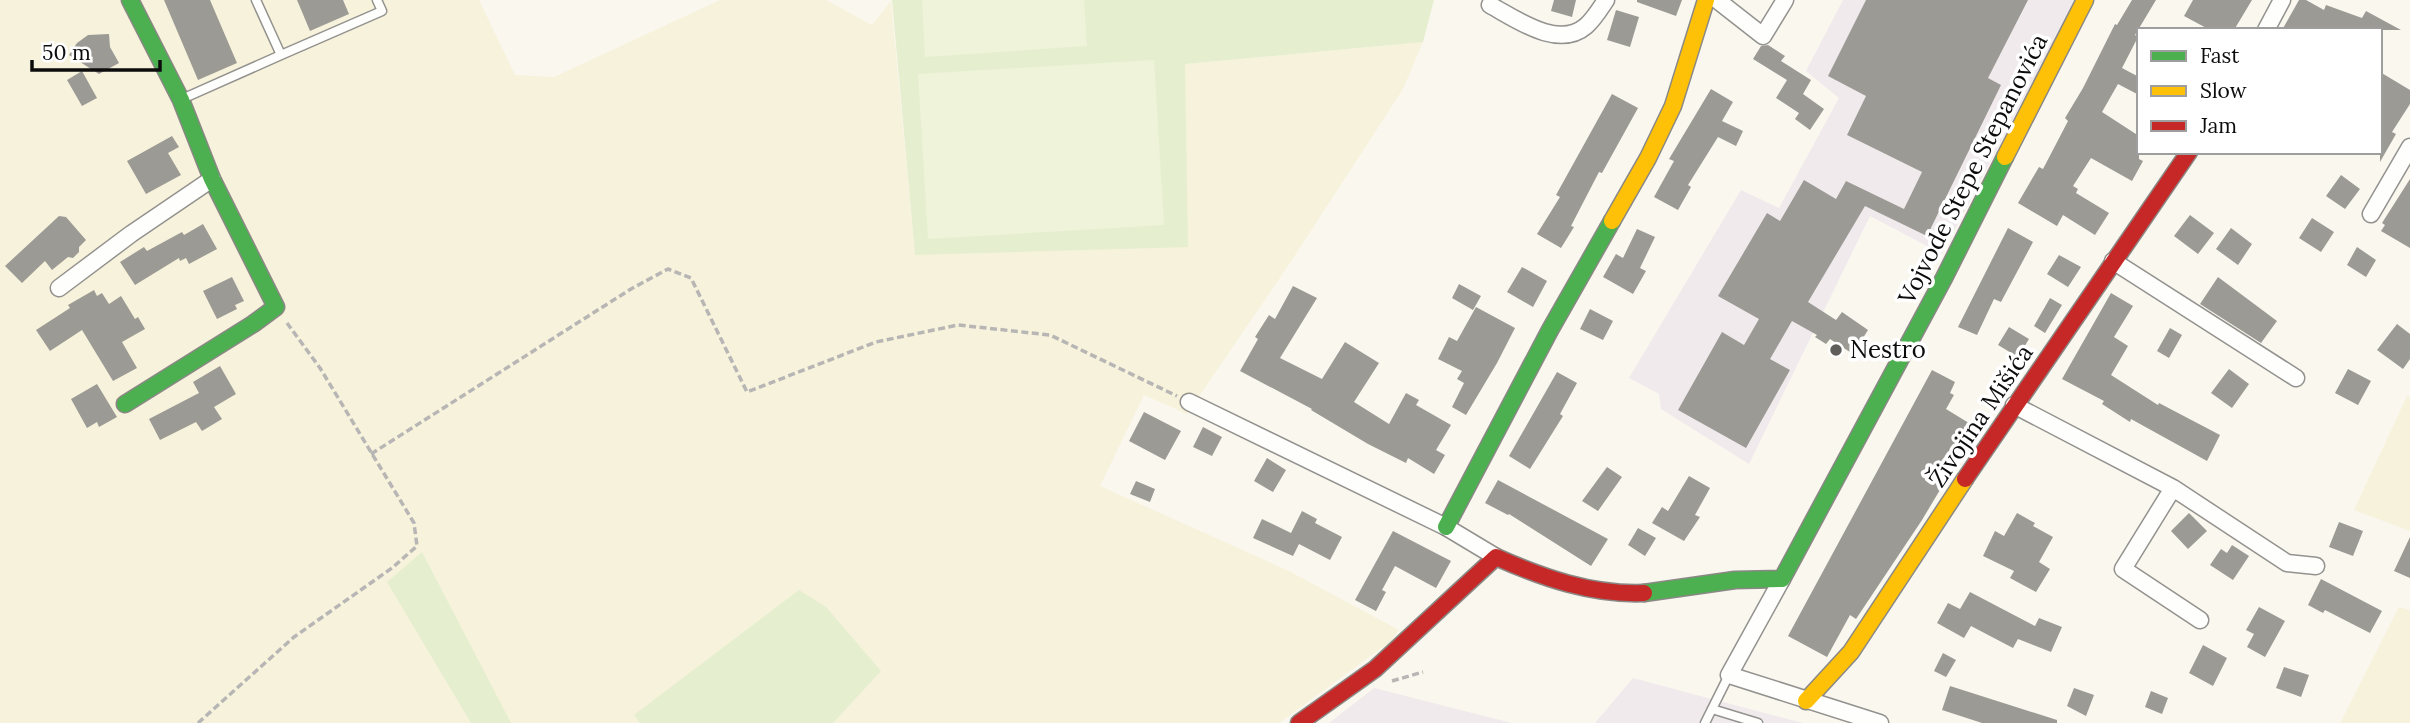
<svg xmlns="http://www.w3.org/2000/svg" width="2410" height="723" viewBox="0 0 2410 723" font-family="Lora,serif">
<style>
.industrial{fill:#f0eaed}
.farmland{fill:#f7f2db}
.green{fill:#e5efcf}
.pitch{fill:#eef3d9}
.building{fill:#9c9a95}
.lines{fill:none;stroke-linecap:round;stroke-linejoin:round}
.lane-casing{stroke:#93928e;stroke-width:11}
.street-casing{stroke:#93928e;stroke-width:19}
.fast-casing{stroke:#8a8885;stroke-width:19}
.slow-casing{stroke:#8a8885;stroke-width:19}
.jam-casing{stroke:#8a8885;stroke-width:19}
.path{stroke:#b7b6b5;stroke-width:3.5;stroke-dasharray:7 3.5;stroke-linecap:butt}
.lane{stroke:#fefefd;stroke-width:8}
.street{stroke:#fefefd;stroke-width:16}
.fast{stroke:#4caf50;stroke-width:16}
.slow{stroke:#ffc107;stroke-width:16}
.jam{stroke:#c62828;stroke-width:16}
.poi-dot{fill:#5f5e5b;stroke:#fff;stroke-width:2.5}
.labels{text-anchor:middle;stroke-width:7;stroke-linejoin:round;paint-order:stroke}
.street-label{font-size:24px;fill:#0c0c0c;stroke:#fff}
.poi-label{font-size:24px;fill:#0c0c0c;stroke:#fff;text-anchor:start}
</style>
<rect width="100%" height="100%" fill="#faf7ef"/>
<path class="industrial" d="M 1843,0 L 2076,0 L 1942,254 L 1870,216 L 1749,464 L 1661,409 L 1659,394 L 1629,378 L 1741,190 L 1779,208 L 1839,98 L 1806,71 Z
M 1633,678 L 1704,697 L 1803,723 L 1595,723 Z
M 1374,688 L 1512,723 L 1329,723 Z"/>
<path class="farmland" d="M 0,0 L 479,0 L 515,75 L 554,77 L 720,0 L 826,0 L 872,25 L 891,1 L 915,255 L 1185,64 L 1423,42 L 1403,89 L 1290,263 L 1187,414 L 1144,395 L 1100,486 L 1289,571 L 1399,630 L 1390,642 L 1279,723 L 0,723 Z
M 2407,396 L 2410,397 L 2410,531 L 2354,510 Z
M 2399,607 L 2410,610 L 2410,723 L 2340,723 Z"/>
<path class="green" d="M 892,0 L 1434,0 L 1423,42 L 1185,64 L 1188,247 L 915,255 Z
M 422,552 L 511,723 L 471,723 L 387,582 Z
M 799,590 L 826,607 L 881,671 L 833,723 L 640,723 L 634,715 Z"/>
<path class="pitch" d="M 922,0 L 1084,0 L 1087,46 L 925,57 Z
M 1154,60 L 1164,225 L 928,239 L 918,74 Z"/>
<path class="building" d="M 164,0 L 210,0 L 237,63 L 198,80 Z
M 297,0 L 343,0 L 349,14 L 310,31 Z
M 1554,0 L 1576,0 L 1572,17 L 1551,11 Z
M 1637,0 L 1682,0 L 1676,16 L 1637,2 Z
M 1866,0 L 2028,0 L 1988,78 L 2001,85 L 1927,236 L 1865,206 L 1808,302 L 1836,320 L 1842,312 L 1868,330 L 1853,354 L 1830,339 L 1826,344 L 1815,337 L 1817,335 L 1792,321 L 1770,359 L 1790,370 L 1746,448 L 1678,410 L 1722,332 L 1744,345 L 1759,319 L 1718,296 L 1767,213 L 1780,221 L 1804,180 L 1836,199 L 1846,181 L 1904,209 L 1922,172 L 1847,135 L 1866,96 L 1828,76 Z
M 2132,0 L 2156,0 L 2135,35 L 2138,37 L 2122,68 L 2139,77 L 2139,95 L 2118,84 L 2102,112 L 2139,136 L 2139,159 L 2143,161 L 2132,181 L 2091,158 L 2073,186 L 2078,189 L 2076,193 L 2109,213 L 2095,235 L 2063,215 L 2057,226 L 2018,203 L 2039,167 L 2043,169 L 2068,121 L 2065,118 L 2083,88 L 2115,24 L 2117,25 Z
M 2193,0 L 2252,0 L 2234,30 L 2210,30 L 2184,16 Z
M 2299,0 L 2306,0 L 2324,10 L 2326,5 L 2362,18 L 2366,11 L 2401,30 L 2282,30 Z
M 1616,10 L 1639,17 L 1630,47 L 1607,40 Z
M 109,34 L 110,47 L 119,63 L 99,74 L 69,55 L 77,43 L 88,35 Z
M 1768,45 L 1785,56 L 1781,61 L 1811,80 L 1803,94 L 1824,109 L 1810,130 L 1795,119 L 1799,113 L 1776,98 L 1787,80 L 1753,59 L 1761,46 Z
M 82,71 L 97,98 L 82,106 L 67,80 Z
M 2380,72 L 2410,90 L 2410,104 L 2392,132 L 2396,134 L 2380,162 Z
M 1711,89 L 1733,102 L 1722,121 L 1743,131 L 1736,146 L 1718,137 L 1688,185 L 1691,187 L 1678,210 L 1654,197 L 1674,161 L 1669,159 Z
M 1612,94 L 1638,108 L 1602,173 L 1599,172 L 1571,226 L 1574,227 L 1561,248 L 1537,234 L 1560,197 L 1556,195 Z
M 172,136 L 179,147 L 168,153 L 181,175 L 146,194 L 127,161 Z
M 2341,175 L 2360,189 L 2345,209 L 2326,196 Z
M 2410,179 L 2410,248 L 2381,231 L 2385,225 L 2382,223 Z
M 2190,215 L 2214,233 L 2198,254 L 2174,236 Z
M 59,216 L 66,217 L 86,240 L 79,247 L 79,252 L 73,258 L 68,257 L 52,270 L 45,261 L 22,283 L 5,266 Z
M 2312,218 L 2334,232 L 2321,252 L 2299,238 Z
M 203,224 L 217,249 L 189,264 L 186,258 L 180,261 L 179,258 L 135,285 L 120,262 L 144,247 L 147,251 L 182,232 L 184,235 Z
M 2008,228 L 2033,242 L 2001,302 L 1994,299 L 1977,335 L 1958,327 Z
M 2231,228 L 2252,244 L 2238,265 L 2216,249 Z
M 1637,229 L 1655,237 L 1640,268 L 1646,271 L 1633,294 L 1603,277 L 1616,254 L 1623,258 Z
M 2357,247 L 2376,260 L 2366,277 L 2347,265 Z
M 2059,255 L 2081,267 L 2068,287 L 2047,274 Z
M 1522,267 L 1547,281 L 1533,307 L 1507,292 Z
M 232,277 L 244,301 L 235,305 L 237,309 L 217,319 L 203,291 Z
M 2218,277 L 2277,321 L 2261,343 L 2200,304 Z
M 1459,284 L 1481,296 L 1473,310 L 1452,298 Z
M 1293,286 L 1317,298 L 1280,358 L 1322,379 L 1345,342 L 1379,363 L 1354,402 L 1389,424 L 1406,393 L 1419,400 L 1416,405 L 1451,425 L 1436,450 L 1445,455 L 1434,474 L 1408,458 L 1406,463 L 1368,444 L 1311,410 L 1312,409 L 1240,371 L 1258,339 L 1255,337 L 1269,315 L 1275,319 Z
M 94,290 L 97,296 L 102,293 L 109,304 L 121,296 L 135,319 L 138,317 L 145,329 L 122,342 L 137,368 L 113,381 L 82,330 L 50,351 L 36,330 L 70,308 L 68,305 Z
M 2111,293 L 2133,306 L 2114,337 L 2128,346 L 2111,375 L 2158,405 L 2159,403 L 2220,435 L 2207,461 L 2131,419 L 2130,422 L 2102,404 L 2104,401 L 2062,379 Z
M 2050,298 L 2062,305 L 2045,333 L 2034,326 Z
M 1476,307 L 1515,328 L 1497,363 L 1466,415 L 1452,407 L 1464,383 L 1457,379 L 1462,371 L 1438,359 L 1449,337 L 1457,341 Z
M 1590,309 L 1613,321 L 1603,340 L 1580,329 Z
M 2397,324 L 2410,334 L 2410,359 L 2403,369 L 2377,350 Z
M 2009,327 L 2029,339 L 2018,357 L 1998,345 Z
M 2170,328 L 2182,335 L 2169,358 L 2157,351 Z
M 220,366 L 236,394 L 214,407 L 222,419 L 202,431 L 196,422 L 160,440 L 149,419 L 199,393 L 193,382 Z
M 2229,369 L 2249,384 L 2232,408 L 2211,393 Z
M 2348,369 L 2371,381 L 2358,405 L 2335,393 Z
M 1932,370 L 1955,382 L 1950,393 L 1954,395 L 1946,409 L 1977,428 L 1922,520 L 1856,619 L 1850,615 L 1827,657 L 1788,636 Z
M 1557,372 L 1577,383 L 1560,414 L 1563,416 L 1530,469 L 1509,456 Z
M 97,384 L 117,417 L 99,427 L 97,422 L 87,428 L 71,399 Z
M 1144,412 L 1181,431 L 1165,460 L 1129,441 Z
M 1203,427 L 1222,437 L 1212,456 L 1193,447 Z
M 1267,458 L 1286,470 L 1273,492 L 1254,481 Z
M 1607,467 L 1622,477 L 1598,511 L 1582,501 Z
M 1689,476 L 1710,488 L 1695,515 L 1700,517 L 1684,541 L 1652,523 L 1662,507 L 1668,511 Z
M 1498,480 L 1608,539 L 1591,566 L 1509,514 L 1508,515 L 1485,503 Z
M 1136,481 L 1155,489 L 1150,502 L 1130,494 Z
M 1302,511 L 1317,519 L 1315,523 L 1342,537 L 1330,560 L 1299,544 L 1293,556 L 1253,538 L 1262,519 L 1291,533 Z
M 2017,513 L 2035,523 L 2033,526 L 2053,537 L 2039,562 L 2050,569 L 2036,592 L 2010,578 L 2014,571 L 1983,556 L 1995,531 L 2004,536 Z
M 2189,513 L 2207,531 L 2188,549 L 2171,531 Z
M 2339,522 L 2363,531 L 2353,556 L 2329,547 Z
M 1638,528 L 1656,538 L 1645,556 L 1628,545 Z
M 1393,531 L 1451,561 L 1436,588 L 1395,566 L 1382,590 L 1386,592 L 1376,611 L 1355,600 Z
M 2410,537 L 2410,578 L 2394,571 Z
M 2232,545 L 2249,556 L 2233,580 L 2210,565 L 2221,549 L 2227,553 Z
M 2321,579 L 2382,611 L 2370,633 L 2325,610 L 2323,613 L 2308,605 Z
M 1970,592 L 2035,626 L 2039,618 L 2062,627 L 2051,652 L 2018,639 L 2013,648 L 1971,626 L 1964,638 L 1937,623 L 1948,603 L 1960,609 Z
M 2259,607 L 2285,621 L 2265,657 L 2247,647 L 2254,634 L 2246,630 Z
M 2203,645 L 2227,658 L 2213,686 L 2189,673 Z
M 1943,653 L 1956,660 L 1946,677 L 1934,671 Z
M 2284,667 L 2309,675 L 2301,697 L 2276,688 Z
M 1950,686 L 2057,720 L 2057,723 L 1982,723 L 1942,710 Z
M 2074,688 L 2094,695 L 2086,716 L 2067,706 Z
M 2151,691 L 2168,698 L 2162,714 L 2145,707 Z"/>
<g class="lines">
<defs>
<path id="lane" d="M 281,55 L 382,11 L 377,0
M 182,99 L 281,55 L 256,0
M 1712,709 L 1758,723
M 1705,723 L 1729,675"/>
<path id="street" d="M 1717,0 L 1763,36 L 1785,0
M 1490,5 C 1516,19 1558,50 1586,26 C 1594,19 1600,9 1606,0
M 2266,30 L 2282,0
M 2371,214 L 2410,147
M 2113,261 L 2296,378
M 59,288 L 131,234 L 212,179
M 1189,402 L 1446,527 L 1496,557
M 2014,405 L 2173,488 L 2287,563 L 2316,566
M 2173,488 L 2123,569 L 2200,620
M 1782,579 L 1729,675 L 1880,723"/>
<path id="fast" d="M 125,404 L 253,324 L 276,307 L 212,179 L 181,100 L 130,0
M 1446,527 L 1550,330 L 1612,221
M 1644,593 L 1735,580 L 1782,579 L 1944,278 L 2005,157"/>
<path id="slow" d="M 2005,157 L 2085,0
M 1612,221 L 1648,158 L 1673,106 L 1706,0
M 1806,701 L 1851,652 L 1965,479"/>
<path id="jam" d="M 1965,479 L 2189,152
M 1299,723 L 1375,669 L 1496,557 C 1543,578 1592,595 1644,593"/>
</defs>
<use href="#lane" class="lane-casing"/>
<use href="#street" class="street-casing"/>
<use href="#fast" class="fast-casing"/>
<use href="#slow" class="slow-casing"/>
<use href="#jam" class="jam-casing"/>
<path class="path" d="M 371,454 L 631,289 L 668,269 L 691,278 L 747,392 L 876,342 L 958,325 L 1050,335 L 1177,396
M 1392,681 L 1423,672
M 198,723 L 294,637 L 392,568 L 417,546 L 414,523 L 320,368 L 287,323"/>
<use href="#lane" class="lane"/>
<use href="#street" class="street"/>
<use href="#fast" class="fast"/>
<use href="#slow" class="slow"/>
<use href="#jam" class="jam"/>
</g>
<circle class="poi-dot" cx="1836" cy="350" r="7"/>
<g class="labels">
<g class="street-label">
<text transform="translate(1973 169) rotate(-63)" y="8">Vojvode Stepe Stepanovića</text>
<text transform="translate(1981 416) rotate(-56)" y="8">Živojina Mišića</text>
</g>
<g class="poi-label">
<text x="1850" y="358">Nestro</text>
</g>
</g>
<rect x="2137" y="28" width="245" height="126" fill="#ffffff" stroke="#9e9e9e" stroke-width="2"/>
<rect x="2151" y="51" width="35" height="10" fill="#4caf50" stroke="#9e9e9e" stroke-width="2"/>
<text x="2200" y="63" font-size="21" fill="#0c0c0c">Fast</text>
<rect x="2151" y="86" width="35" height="10" fill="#ffc107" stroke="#9e9e9e" stroke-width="2"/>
<text x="2200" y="98" font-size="21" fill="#0c0c0c">Slow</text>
<rect x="2151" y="121" width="35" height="10" fill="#c62828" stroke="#9e9e9e" stroke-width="2"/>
<text x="2200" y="133" font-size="21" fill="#0c0c0c">Jam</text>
<path d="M32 60v10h128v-10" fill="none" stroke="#0c0c0c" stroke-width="3.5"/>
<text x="42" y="60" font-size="21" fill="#0c0c0c" stroke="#ffffff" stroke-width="5" paint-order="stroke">50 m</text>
</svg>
